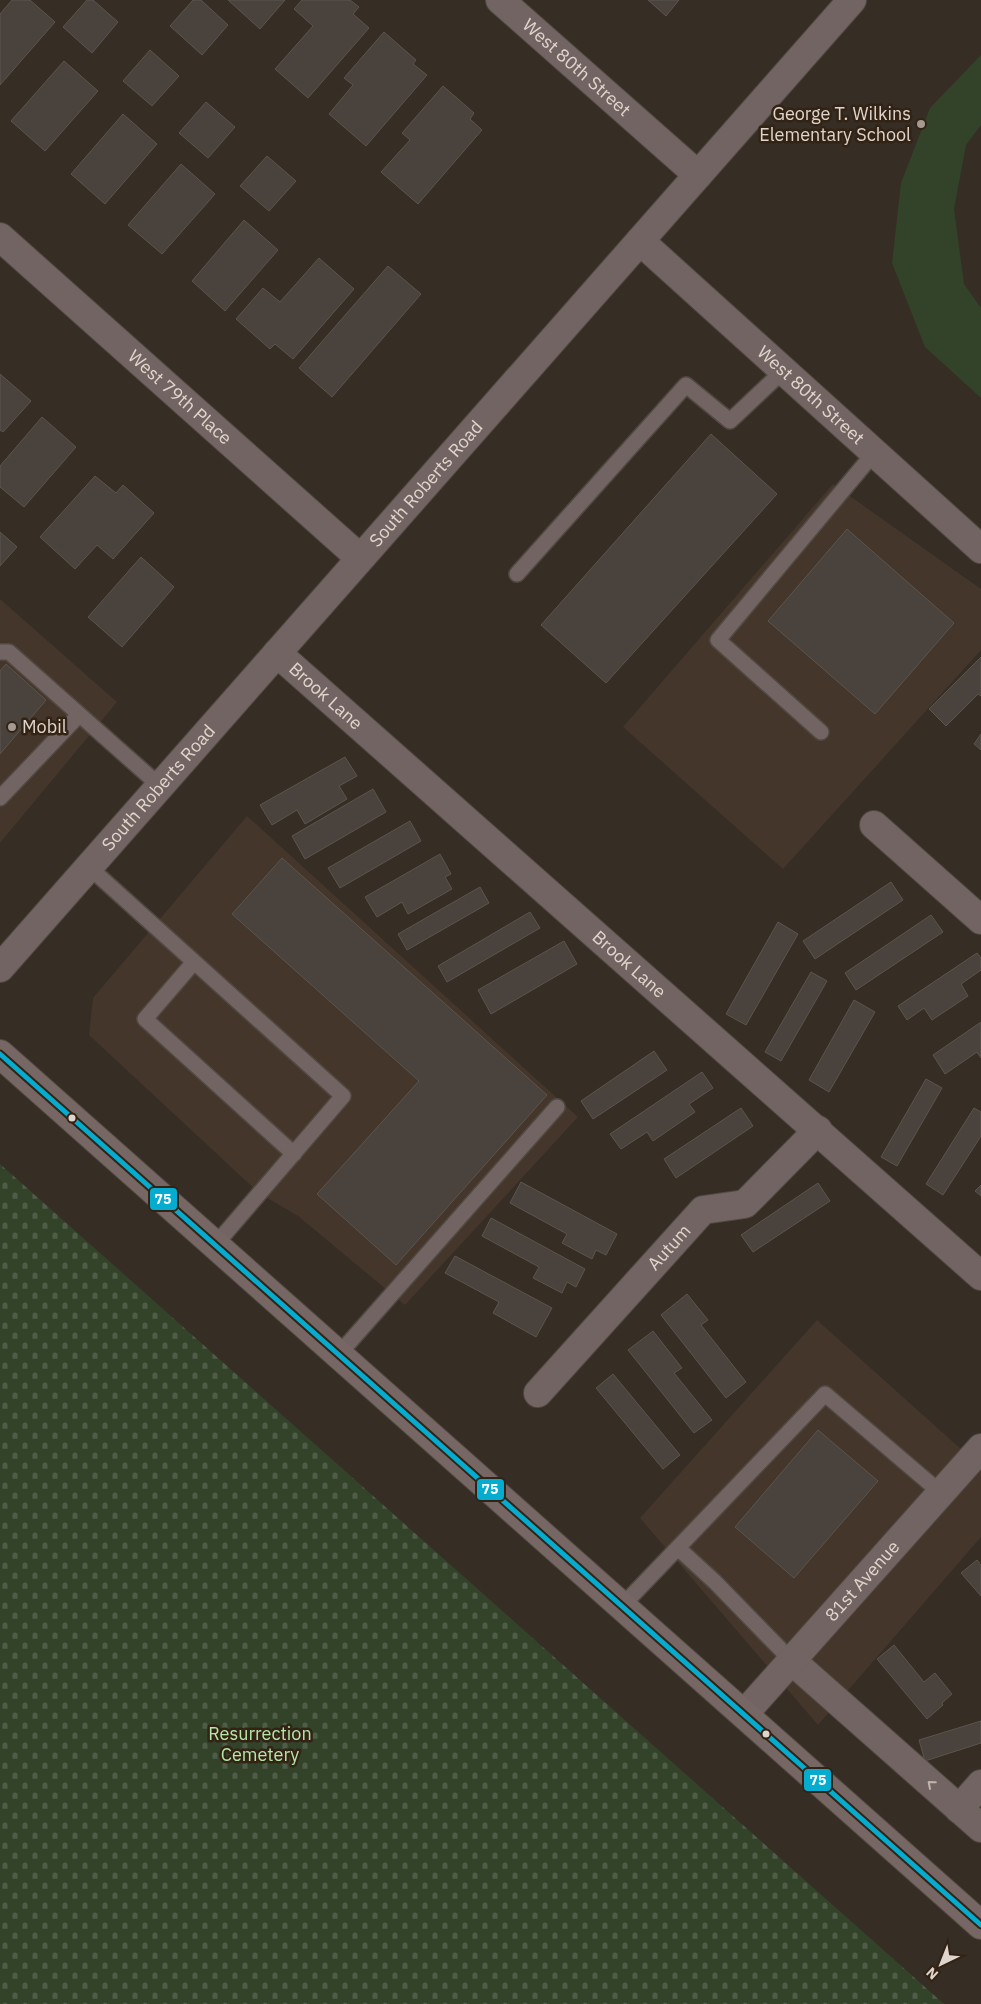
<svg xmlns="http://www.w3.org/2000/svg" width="981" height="2004" viewBox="0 0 981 2004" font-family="'IBM Plex Sans',sans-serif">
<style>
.commercial{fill:#45362b}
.cemetery{fill:url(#cemetery-stones)}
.pitch{fill:#32432a}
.building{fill:#4a423c;stroke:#5c554e}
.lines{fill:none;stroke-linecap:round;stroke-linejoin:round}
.service-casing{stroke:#504841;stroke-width:18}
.minor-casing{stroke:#504841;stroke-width:30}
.tertiary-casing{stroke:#504841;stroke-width:30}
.secondary-casing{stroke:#504841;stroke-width:30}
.service{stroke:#726462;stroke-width:15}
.minor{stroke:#726462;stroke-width:28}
.tertiary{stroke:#726462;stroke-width:28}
.secondary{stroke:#766664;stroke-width:28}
.bus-1-casing{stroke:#322314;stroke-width:9}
.bus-1{stroke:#06acd0;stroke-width:5}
.oneway{stroke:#bfb3ac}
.poi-dot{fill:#a49a92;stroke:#322314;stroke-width:2}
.bus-dot{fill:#e0d5cc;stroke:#322314;stroke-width:2}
.labels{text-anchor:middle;stroke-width:5;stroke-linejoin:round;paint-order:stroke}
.street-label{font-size:18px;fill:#e0d5cc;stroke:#322314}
.poi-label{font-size:18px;fill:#e0d5cc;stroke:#322314;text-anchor:end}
.park-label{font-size:18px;fill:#b4e8a8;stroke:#322314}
.line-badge{stroke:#322314;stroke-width:2}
.badge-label{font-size:14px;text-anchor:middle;font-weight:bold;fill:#fff}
</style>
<defs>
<pattern id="cemetery-stones" width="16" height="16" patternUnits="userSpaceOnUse" patternTransform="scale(1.25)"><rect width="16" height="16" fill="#32432a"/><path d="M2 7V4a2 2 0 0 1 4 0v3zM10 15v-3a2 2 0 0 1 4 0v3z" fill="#4f5d48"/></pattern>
</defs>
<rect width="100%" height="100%" fill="#362d25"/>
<path class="commercial" d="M 833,484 L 981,589 L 981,650 L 783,869 L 623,727 Z
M 0,599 L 117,702 L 0,843 Z
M 247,816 L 578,1117 L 405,1305 L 298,1216 L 259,1193 L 89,1035 L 93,998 Z
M 817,1320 L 981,1467 L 981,1537 L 818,1725 L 640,1518 Z"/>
<path class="cemetery" d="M 0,1164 L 944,2004 L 0,2004 Z"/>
<path class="pitch" d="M 981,55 L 981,125 L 966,145 L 954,209 L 964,284 L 981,308 L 981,398 L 925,347 L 892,263 L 901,183 L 930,108 Z"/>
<path class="building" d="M 12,0 L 30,0 L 55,22 L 0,85 L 0,14 Z
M 87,0 L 93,0 L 118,22 L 92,53 L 63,27 Z
M 193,0 L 201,0 L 228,25 L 202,55 L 170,26 Z
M 228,0 L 285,0 L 260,29 Z
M 302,0 L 350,0 L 359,7 L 353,14 L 369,28 L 308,98 L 275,69 L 313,26 L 294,9 Z
M 648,0 L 679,0 L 666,16 Z
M 384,32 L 416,60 L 413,64 L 427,75 L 366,146 L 329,114 L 353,85 L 344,78 Z
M 150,50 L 179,76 L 152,106 L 123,81 Z
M 64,61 L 98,91 L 45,151 L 11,121 Z
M 443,86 L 474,113 L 470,119 L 482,130 L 418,204 L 381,172 L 410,140 L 402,133 Z
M 206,102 L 235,127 L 208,158 L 179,133 Z
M 123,114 L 157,144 L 105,204 L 71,174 Z
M 267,156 L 296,181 L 269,211 L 240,186 Z
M 181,164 L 215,194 L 162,254 L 128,225 Z
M 244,220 L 278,250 L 225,311 L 192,281 Z
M 319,258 L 354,289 L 293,359 L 275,344 L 270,349 L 236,319 L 263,288 L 280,302 Z
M 388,266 L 421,294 L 332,397 L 299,368 Z
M 0,374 L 31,401 L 3,432 L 0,430 Z
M 42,417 L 76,447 L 24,507 L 0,487 L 0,466 Z
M 711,434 L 777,494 L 606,683 L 541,625 Z
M 95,476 L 116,493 L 123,485 L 154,513 L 113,559 L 97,545 L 75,569 L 40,537 Z
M 847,529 L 954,623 L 875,714 L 768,621 Z
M 0,532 L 17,547 L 0,566 Z
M 141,557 L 174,587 L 122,647 L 88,617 Z
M 981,657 L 981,696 L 978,694 L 946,726 L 929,709 Z
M 6,664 L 46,700 L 0,754 L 0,671 Z
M 981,734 L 981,750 L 974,744 Z
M 345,757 L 357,776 L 339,786 L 347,799 L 305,824 L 297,810 L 272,825 L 260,805 Z
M 373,789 L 386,812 L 305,859 L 292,836 Z
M 410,821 L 421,841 L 340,888 L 328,868 Z
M 440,854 L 451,874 L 445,877 L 452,889 L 408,914 L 402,902 L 377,917 L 365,897 Z
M 282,858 L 547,1095 L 396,1265 L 317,1194 L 419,1081 L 232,914 Z
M 891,882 L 903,900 L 815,959 L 803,941 Z
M 480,887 L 489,903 L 407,950 L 398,934 Z
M 530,912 L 540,928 L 447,982 L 438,966 Z
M 931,915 L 943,932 L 856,990 L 845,973 Z
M 778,922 L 798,934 L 746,1025 L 726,1014 Z
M 564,941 L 577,964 L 491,1014 L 478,990 Z
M 977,953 L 981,958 L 981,970 L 961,984 L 968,996 L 932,1020 L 924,1008 L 907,1020 L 898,1006 Z
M 811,972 L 827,981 L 781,1061 L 765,1052 Z
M 854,1000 L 875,1012 L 829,1092 L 809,1080 Z
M 981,1022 L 981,1058 L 977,1052 L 945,1074 L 933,1055 Z
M 654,1051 L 667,1070 L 593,1119 L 581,1101 Z
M 702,1072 L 713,1088 L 689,1104 L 695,1112 L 653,1141 L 647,1132 L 621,1149 L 610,1134 Z
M 926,1079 L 942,1088 L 897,1166 L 881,1157 Z
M 741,1108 L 753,1126 L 676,1178 L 664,1159 Z
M 974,1108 L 981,1112 L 981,1136 L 943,1195 L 926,1184 Z
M 521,1182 L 617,1234 L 606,1255 L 596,1250 L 592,1259 L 562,1243 L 567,1234 L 510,1203 Z
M 818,1183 L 830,1201 L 753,1252 L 741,1235 Z
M 981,1185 L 981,1196 L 975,1191 Z
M 491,1218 L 585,1269 L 576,1287 L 567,1282 L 562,1293 L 533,1278 L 539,1267 L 482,1236 Z
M 455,1256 L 552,1308 L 536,1337 L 493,1313 L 499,1302 L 445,1273 Z
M 687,1294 L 708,1320 L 701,1325 L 746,1382 L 726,1398 L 661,1315 Z
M 653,1331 L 682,1368 L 674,1373 L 712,1420 L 694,1433 L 628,1350 Z
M 613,1374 L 680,1455 L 663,1469 L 596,1388 Z
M 818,1430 L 878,1481 L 794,1578 L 735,1527 Z
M 977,1560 L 981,1565 L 981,1596 L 961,1573 Z
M 894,1645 L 924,1682 L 935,1673 L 952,1694 L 942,1703 L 943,1705 L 927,1719 L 877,1659 Z
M 981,1721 L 981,1743 L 925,1761 L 919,1740 Z"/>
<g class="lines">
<defs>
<path id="service" d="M 517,574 L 686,385 L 730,421 L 783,371
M 0,652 L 9,652 L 160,786
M 821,732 L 718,640 L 874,453
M 0,798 L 79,715
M 89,867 L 343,1096 L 216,1244
M 194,962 L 145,1019 L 294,1154
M 339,1354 L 557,1107
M 678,1548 L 715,1582 L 792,1661
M 622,1606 L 825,1394 L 941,1493"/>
<g id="minor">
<path id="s1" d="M 500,0 L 698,175"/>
<path id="s2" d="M 0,237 L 360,558"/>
<path id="s3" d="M 640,241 L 981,549"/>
<path id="s4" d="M 277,653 L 981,1276"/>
<path d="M 874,825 L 981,920"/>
<path id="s5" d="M 538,1393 L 703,1210 L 745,1204 L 818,1130"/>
<path d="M 792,1661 L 981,1828"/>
<path id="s6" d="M 744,1714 L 981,1448"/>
<path d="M 959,1809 L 981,1784"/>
</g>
<g id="tertiary">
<path id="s7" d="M 0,968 L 852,0"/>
</g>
<path id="secondary" d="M 0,1054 L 981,1925"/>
</defs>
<use href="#service" class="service-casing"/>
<use href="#minor" class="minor-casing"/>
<use href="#tertiary" class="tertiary-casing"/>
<use href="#secondary" class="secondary-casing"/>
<use href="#service" class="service"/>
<use href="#minor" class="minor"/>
<use href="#tertiary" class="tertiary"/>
<use href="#secondary" class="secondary"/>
<defs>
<path id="bus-1" d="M 0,1054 L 981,1925"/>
</defs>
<use href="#bus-1" class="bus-1-casing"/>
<use href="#bus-1" class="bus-1"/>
</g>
<defs><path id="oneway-chevron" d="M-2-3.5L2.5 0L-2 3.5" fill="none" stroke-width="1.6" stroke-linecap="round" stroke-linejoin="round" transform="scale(1.25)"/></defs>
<use class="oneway" href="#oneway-chevron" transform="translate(931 1784) rotate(-139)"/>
<g class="poi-dot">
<circle cx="921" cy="124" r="5"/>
<circle cx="12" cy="727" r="5"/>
</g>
<g class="bus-dot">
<circle cx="72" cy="1118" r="4.5"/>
<circle cx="766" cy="1734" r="4.5"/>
</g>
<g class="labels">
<g class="street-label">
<text dy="6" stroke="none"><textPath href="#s1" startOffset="102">West 80th Street</textPath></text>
<text dy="6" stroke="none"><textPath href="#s3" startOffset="230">West 80th Street</textPath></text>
<text dy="6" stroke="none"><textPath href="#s2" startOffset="241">West 79th Place</textPath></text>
<text dy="6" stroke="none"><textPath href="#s7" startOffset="645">South Roberts Road</textPath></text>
<text dy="6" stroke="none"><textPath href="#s4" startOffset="65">Brook Lane</textPath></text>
<text dy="6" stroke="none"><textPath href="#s7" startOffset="240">South Roberts Road</textPath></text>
<text dy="6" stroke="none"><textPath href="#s4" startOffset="470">Brook Lane</textPath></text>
<text dy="6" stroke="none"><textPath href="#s5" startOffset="196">Autum</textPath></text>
<text dy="6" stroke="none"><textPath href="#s6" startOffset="178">81st Avenue</textPath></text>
</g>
<g class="poi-label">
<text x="911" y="120">George T. Wilkins<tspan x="911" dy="21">Elementary School</tspan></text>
<text x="22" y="733" text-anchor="start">Mobil</text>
</g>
<g class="park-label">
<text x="260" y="1740">Resurrection<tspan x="260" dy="21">Cemetery</tspan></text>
</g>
</g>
<g class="line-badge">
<rect x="149" y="1187" width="29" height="24" rx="5" fill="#06acd0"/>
<rect x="476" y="1478" width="29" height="23" rx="5" fill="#06acd0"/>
<rect x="803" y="1768" width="29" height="24" rx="5" fill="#06acd0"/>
</g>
<g class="badge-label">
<text x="163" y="1204">75</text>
<text x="490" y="1494">75</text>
<text x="818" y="1785">75</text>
</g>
<g transform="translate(941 1964) rotate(223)" stroke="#322314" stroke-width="4" paint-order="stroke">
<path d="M0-4L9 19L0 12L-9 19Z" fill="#e0d5cc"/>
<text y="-8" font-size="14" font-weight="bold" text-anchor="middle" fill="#e0d5cc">N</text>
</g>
</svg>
